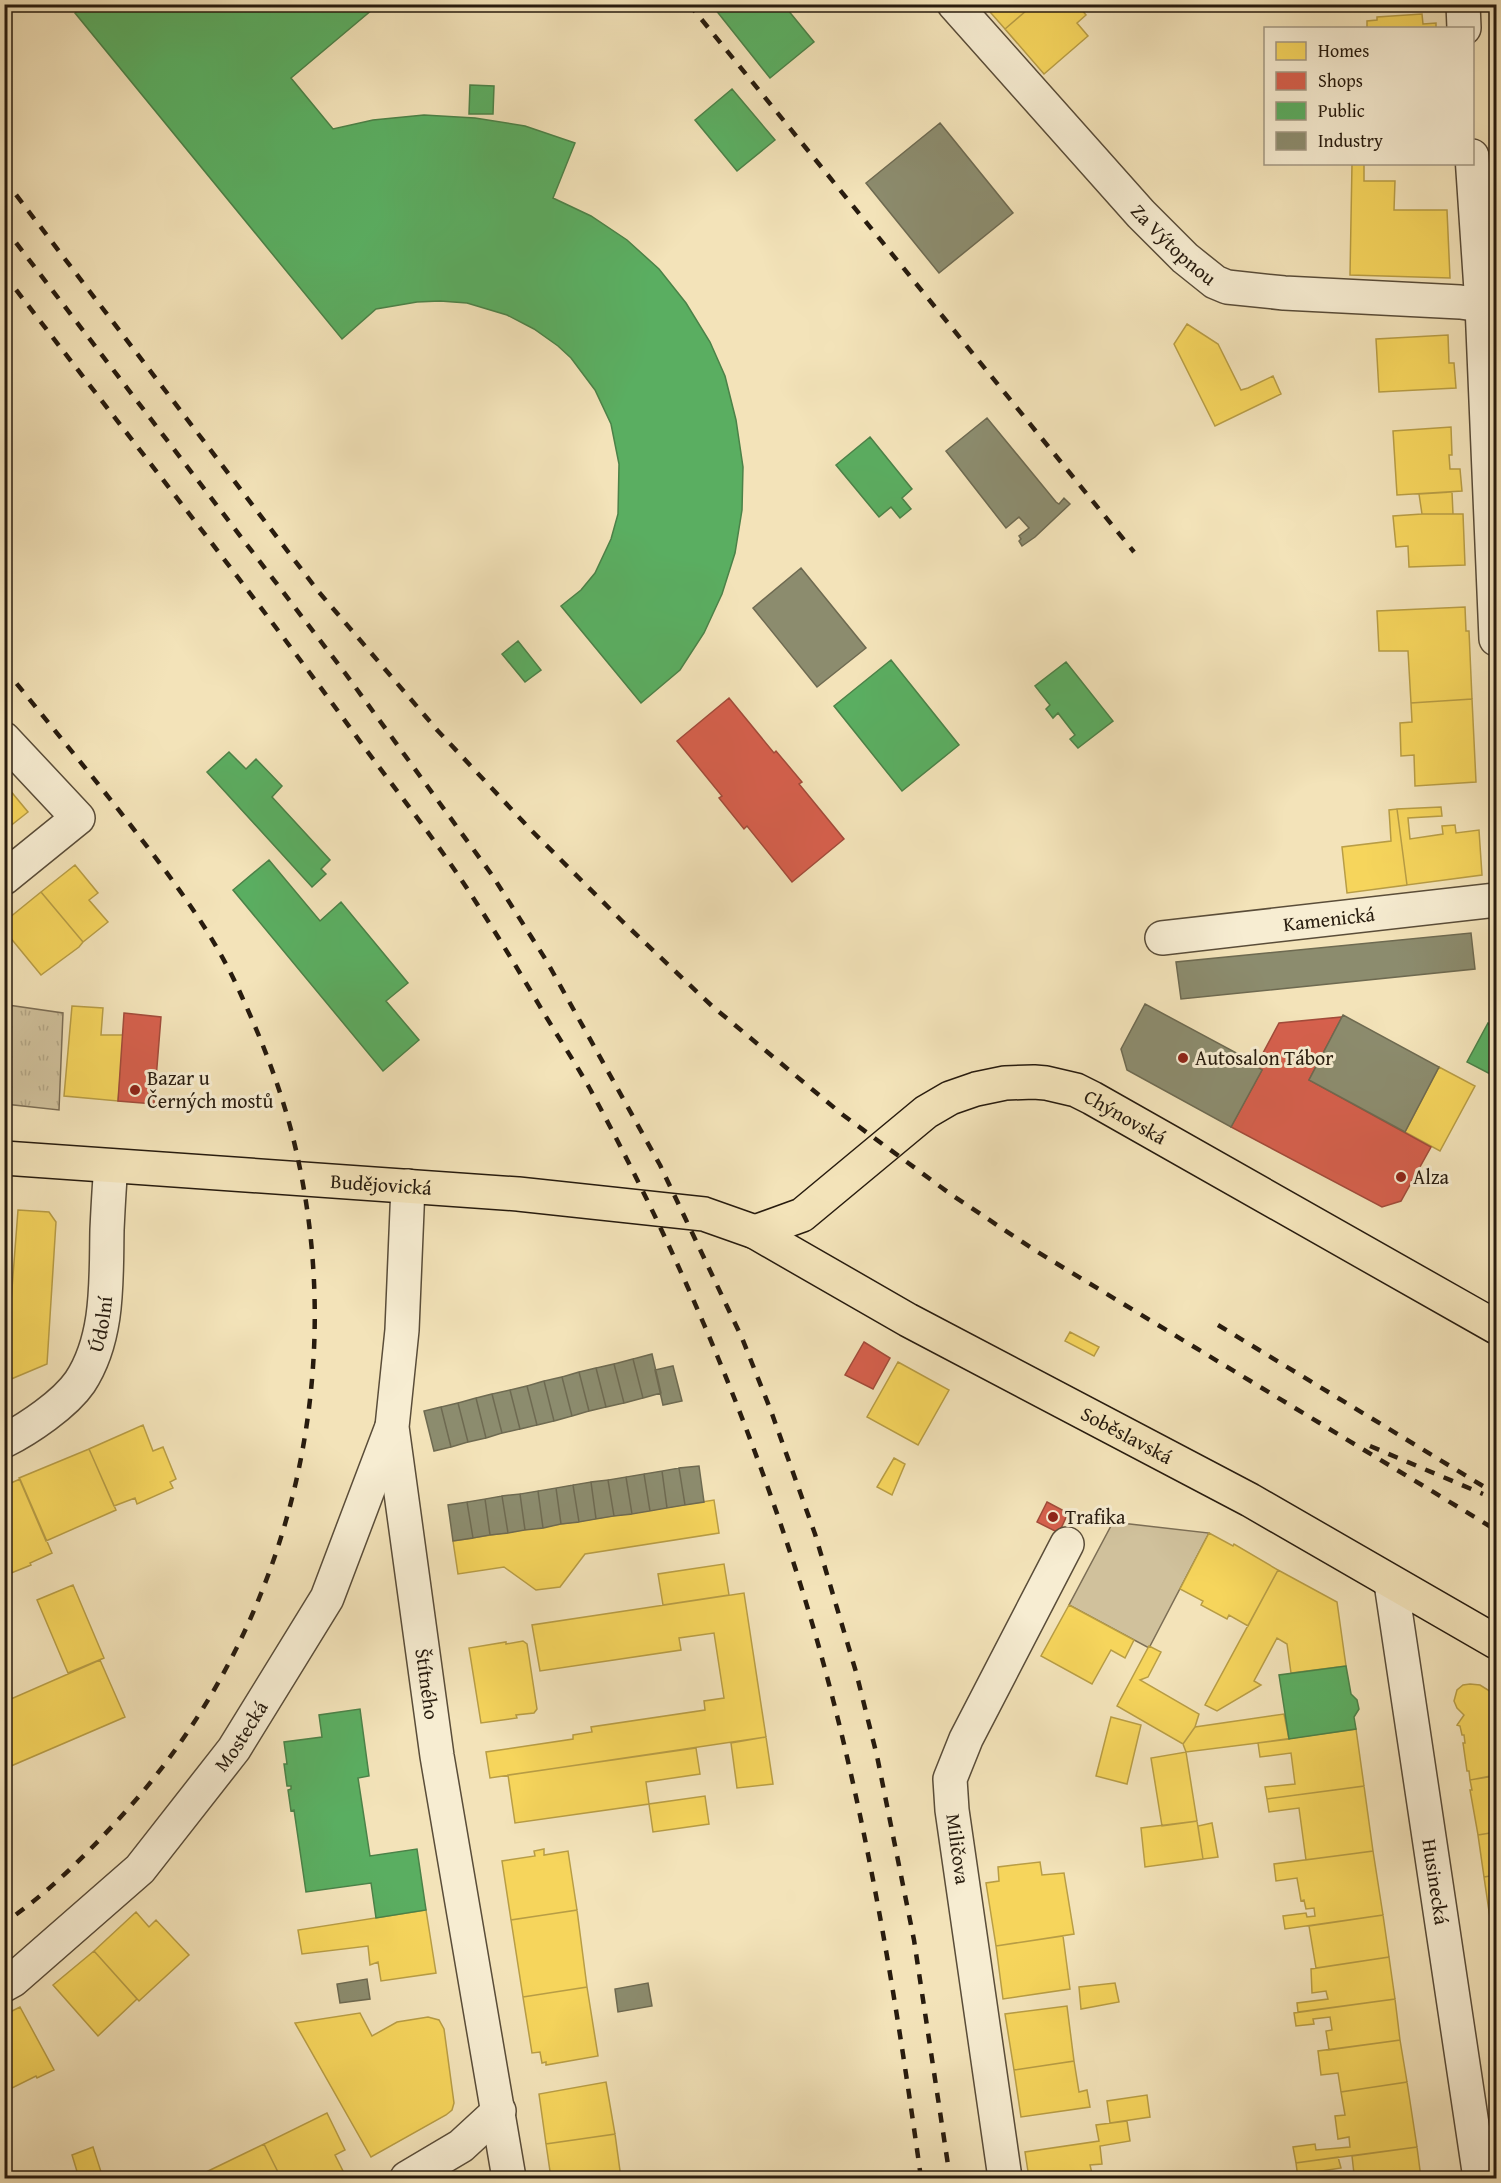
<svg xmlns="http://www.w3.org/2000/svg" width="1501" height="2183" viewBox="0 0 1501 2183" font-family="'Gentium Book Plus',serif">
<style>
.grass{fill:#d0c19c;stroke:#7c6e55;stroke-width:1.5}
.park{fill:url(#park-tufts);stroke:#7c6e55;stroke-width:1.5}
.homes{fill:#f6d55c;stroke:#b89d45;stroke-width:1.5}
.shops{fill:#d6604d;stroke:#a24b3a;stroke-width:1.5}
.public{fill:#5aae61;stroke:#4b8248;stroke-width:1.5}
.industry{fill:#8c8c6e;stroke:#6e6a51;stroke-width:1.5}
.lines{fill:none;stroke-linecap:round;stroke-linejoin:round}
.minor-casing{stroke:#5a4d39;stroke-width:36}
.major-casing{stroke:#271b0e;stroke-width:36}
.minor{stroke:#f7edd2;stroke-width:33}
.major{stroke:#f3e3b9;stroke-width:33}
.rail{stroke:#271b0e;stroke-width:4.5;stroke-dasharray:10 10;stroke-linecap:butt}
.poi-dot{fill:#8f2418;stroke:#f7edd2;stroke-width:2}
.labels{text-anchor:middle;stroke-width:6;stroke-linejoin:round;paint-order:stroke}
.street-label{font-size:20px;fill:#271b0e;stroke:#f7edd2}
.poi-label{font-size:20px;fill:#271b0e;stroke:#f7edd2;text-anchor:start}
</style>
<defs>
<pattern id="park-tufts" width="24" height="20" patternUnits="userSpaceOnUse" patternTransform="scale(1.5)"><rect width="24" height="20" fill="#d0c19c"/><path d="M3 7l-1-3M5 7V3M7 7l1-3M15 17l-1-3M17 17v-4M19 17l1-3" fill="none" stroke="#b3a585"/></pattern>
</defs>
<rect width="100%" height="100%" fill="#f3e3b9"/>
<filter id="stains"><feTurbulence type="fractalNoise" baseFrequency=".00333" numOctaves="4"/><feColorMatrix values="0 0 0 0 .2 0 0 0 0 .09 0 0 0 0 .02 0 0 0 .5 -.17"/></filter>
<radialGradient id="worn" r=".72"><stop offset=".6" stop-color="#630" stop-opacity="0"/><stop offset="1" stop-color="#630" stop-opacity=".3"/></radialGradient>
<path class="grass" d="M 1121,1523 L 1209,1533 L 1149,1648 L 1069,1605 L 1112,1524 L 1114,1526 Z"/>
<path class="park" d="M 4,1001 L 8,1005 L 63,1013 L 59,1110 L 5,1104 Z"/>
<path class="homes" d="M 983,4 L 1034,4 L 1005,29 Z
M 1034,4 L 1077,4 L 1086,15 L 1077,23 L 1088,36 L 1044,74 L 1005,29 Z
M 1422,14 L 1423,24 L 1436,23 L 1436,28 L 1367,28 L 1367,21 L 1377,20 L 1377,17 Z
M 1352,164 L 1364,164 L 1364,181 L 1395,181 L 1394,210 L 1447,210 L 1450,278 L 1350,275 Z
M 1187,324 L 1218,344 L 1241,390 L 1248,388 L 1273,376 L 1281,394 L 1215,426 L 1174,344 Z
M 1448,335 L 1449,363 L 1454,363 L 1456,388 L 1379,392 L 1376,339 Z
M 1451,427 L 1452,455 L 1449,455 L 1450,469 L 1460,469 L 1462,491 L 1397,495 L 1393,431 Z
M 1452,492 L 1453,514 L 1422,514 L 1419,494 Z
M 1422,514 L 1463,514 L 1465,565 L 1409,567 L 1408,546 L 1396,547 L 1393,516 Z
M 1465,607 L 1466,631 L 1469,631 L 1472,699 L 1411,703 L 1408,651 L 1379,651 L 1377,611 Z
M 1472,699 L 1476,782 L 1415,786 L 1414,755 L 1401,756 L 1400,723 L 1412,722 L 1411,703 Z
M 4,783 L 28,812 L 4,831 Z
M 1441,807 L 1442,816 L 1408,818 L 1410,839 L 1443,834 L 1442,826 L 1455,825 L 1456,833 L 1479,830 L 1482,875 L 1407,885 L 1397,809 Z
M 1397,809 L 1407,885 L 1347,893 L 1342,847 L 1391,841 L 1389,810 Z
M 75,865 L 98,893 L 89,900 L 108,922 L 83,942 L 41,892 Z
M 41,892 L 83,942 L 79,947 L 41,975 L 4,930 L 4,922 Z
M 72,1006 L 103,1008 L 101,1035 L 124,1035 L 118,1101 L 64,1096 Z
M 1439,1067 L 1475,1086 L 1440,1151 L 1405,1132 Z
M 18,1210 L 49,1212 L 56,1222 L 47,1364 L 4,1382 L 4,1345 L 8,1341 Z
M 1070,1332 L 1099,1347 L 1094,1356 L 1065,1341 Z
M 898,1362 L 949,1390 L 918,1445 L 867,1417 Z
M 143,1425 L 153,1451 L 163,1447 L 176,1479 L 170,1482 L 173,1488 L 137,1504 L 135,1498 L 114,1506 L 89,1449 Z
M 89,1449 L 116,1510 L 46,1541 L 19,1478 Z
M 894,1458 L 905,1464 L 892,1495 L 877,1487 Z
M 20,1479 L 52,1553 L 30,1563 L 31,1565 L 4,1576 L 4,1486 Z
M 714,1500 L 719,1533 L 585,1554 L 560,1587 L 536,1590 L 504,1567 L 458,1574 L 453,1541 Z
M 1209,1533 L 1233,1546 L 1234,1544 L 1278,1570 L 1248,1626 L 1229,1615 L 1227,1619 L 1201,1605 L 1203,1601 L 1180,1589 Z
M 724,1564 L 729,1595 L 663,1605 L 658,1574 Z
M 1278,1570 L 1337,1602 L 1346,1666 L 1291,1673 L 1287,1644 L 1277,1638 L 1254,1681 L 1261,1685 L 1217,1711 L 1205,1705 Z
M 73,1585 L 104,1658 L 68,1673 L 37,1600 Z
M 744,1593 L 766,1737 L 490,1778 L 486,1752 L 573,1739 L 573,1735 L 592,1732 L 591,1727 L 705,1710 L 704,1701 L 724,1698 L 714,1633 L 679,1638 L 681,1650 L 540,1671 L 532,1625 Z
M 1069,1605 L 1134,1640 L 1125,1658 L 1111,1650 L 1092,1684 L 1041,1656 Z
M 523,1641 L 527,1644 L 537,1709 L 534,1713 L 516,1715 L 517,1718 L 481,1723 L 469,1648 L 506,1642 L 506,1644 Z
M 1149,1646 L 1161,1652 L 1148,1677 L 1140,1680 L 1199,1714 L 1195,1727 L 1183,1744 L 1117,1706 Z
M 100,1660 L 125,1717 L 4,1769 L 4,1702 Z
M 1470,1684 L 1480,1685 L 1496,1695 L 1496,1752 L 1491,1748 L 1495,1776 L 1470,1780 L 1469,1771 L 1467,1771 L 1463,1743 L 1465,1743 L 1464,1735 L 1462,1735 L 1460,1726 L 1457,1725 L 1464,1715 L 1457,1708 L 1454,1701 L 1457,1690 L 1463,1685 Z
M 1284,1714 L 1289,1739 L 1186,1752 L 1183,1744 L 1195,1727 Z
M 1111,1717 L 1141,1725 L 1127,1784 L 1096,1776 Z
M 1356,1729 L 1364,1786 L 1267,1799 L 1265,1787 L 1295,1784 L 1291,1753 L 1260,1757 L 1258,1743 Z
M 766,1737 L 773,1784 L 737,1788 L 731,1743 Z
M 696,1748 L 700,1774 L 646,1782 L 649,1804 L 515,1823 L 508,1775 Z
M 1186,1752 L 1197,1821 L 1162,1826 L 1151,1758 Z
M 1496,1775 L 1496,1832 L 1478,1835 L 1470,1790 L 1472,1790 L 1470,1780 Z
M 1364,1786 L 1373,1851 L 1306,1860 L 1299,1808 L 1269,1812 L 1267,1799 Z
M 705,1796 L 709,1824 L 653,1832 L 649,1804 Z
M 1197,1821 L 1203,1859 L 1145,1867 L 1141,1828 Z
M 1212,1823 L 1218,1857 L 1203,1859 L 1198,1826 Z
M 1496,1832 L 1496,1875 L 1484,1877 L 1478,1835 Z
M 544,1849 L 544,1855 L 568,1851 L 577,1910 L 511,1920 L 502,1861 L 535,1856 L 534,1851 Z
M 1373,1851 L 1383,1915 L 1285,1929 L 1283,1916 L 1306,1913 L 1307,1917 L 1315,1916 L 1314,1908 L 1306,1909 L 1304,1900 L 1301,1901 L 1297,1878 L 1276,1881 L 1274,1864 Z
M 1040,1862 L 1042,1875 L 1064,1873 L 1074,1934 L 996,1946 L 986,1883 L 999,1881 L 998,1867 Z
M 1496,1875 L 1496,1917 L 1490,1918 L 1484,1877 Z
M 426,1910 L 436,1973 L 381,1981 L 378,1962 L 370,1965 L 368,1946 L 302,1954 L 298,1930 Z
M 577,1910 L 587,1987 L 523,1997 L 511,1920 Z
M 136,1912 L 149,1927 L 156,1920 L 189,1955 L 139,2001 L 94,1951 Z
M 1383,1915 L 1389,1957 L 1316,1968 L 1309,1926 Z
M 1496,1917 L 1496,1960 L 1490,1918 Z
M 1063,1936 L 1070,1989 L 1003,1999 L 996,1946 Z
M 94,1951 L 137,1999 L 98,2036 L 53,1985 Z
M 1389,1957 L 1395,1999 L 1298,2012 L 1297,2003 L 1328,1999 L 1326,1991 L 1312,1993 L 1311,1969 Z
M 1115,1983 L 1119,2002 L 1081,2009 L 1079,1987 Z
M 587,1987 L 598,2056 L 546,2065 L 546,2062 L 542,2063 L 540,2052 L 532,2053 L 523,1997 Z
M 1395,1999 L 1400,2040 L 1329,2050 L 1326,2031 L 1332,2030 L 1330,2017 L 1313,2019 L 1314,2024 L 1296,2026 L 1294,2013 Z
M 1067,2006 L 1074,2061 L 1014,2070 L 1005,2014 Z
M 20,2007 L 54,2070 L 37,2078 L 36,2076 L 4,2092 L 4,2015 Z
M 360,2013 L 372,2036 L 397,2022 L 428,2017 L 439,2020 L 444,2029 L 454,2103 L 452,2110 L 446,2115 L 371,2157 L 295,2023 Z
M 1400,2040 L 1407,2082 L 1341,2092 L 1338,2073 L 1321,2075 L 1318,2051 Z
M 1074,2061 L 1079,2092 L 1087,2090 L 1090,2107 L 1021,2117 L 1014,2070 Z
M 606,2082 L 615,2134 L 546,2144 L 539,2094 Z
M 1407,2082 L 1417,2147 L 1296,2163 L 1293,2147 L 1315,2144 L 1316,2150 L 1350,2147 L 1349,2137 L 1338,2139 L 1335,2116 L 1345,2115 L 1341,2092 Z
M 1147,2095 L 1150,2117 L 1110,2123 L 1107,2101 Z
M 327,2113 L 345,2150 L 335,2155 L 344,2173 L 334,2178 L 281,2178 L 264,2144 Z
M 1127,2121 L 1130,2141 L 1100,2146 L 1102,2164 L 1090,2165 L 1093,2178 L 1029,2178 L 1025,2152 L 1099,2141 L 1096,2125 Z
M 615,2134 L 621,2178 L 551,2178 L 546,2144 Z
M 264,2144 L 281,2178 L 203,2178 L 202,2174 Z
M 93,2147 L 103,2178 L 79,2178 L 72,2155 Z
M 1417,2147 L 1421,2178 L 1347,2178 L 1347,2176 L 1354,2174 L 1352,2156 Z
M 1338,2157 L 1341,2168 L 1316,2172 L 1315,2178 L 1298,2178 L 1296,2163 Z"/>
<path class="shops" d="M 729,698 L 774,753 L 776,751 L 802,782 L 799,784 L 844,839 L 792,882 L 747,826 L 744,829 L 719,798 L 722,796 L 677,741 Z
M 124,1013 L 161,1017 L 154,1104 L 118,1101 Z
M 1342,1017 L 1309,1080 L 1431,1147 L 1401,1201 L 1382,1207 L 1231,1127 L 1262,1070 L 1256,1066 L 1279,1023 Z
M 864,1342 L 890,1358 L 873,1389 L 845,1375 Z
M 1047,1502 L 1068,1513 L 1059,1533 L 1037,1522 Z"/>
<path class="public" d="M 85,4 L 379,4 L 291,78 L 333,129 L 373,120 L 424,115 L 475,118 L 525,126 L 575,143 L 553,198 L 591,216 L 627,240 L 659,269 L 686,303 L 710,342 L 725,376 L 736,420 L 743,467 L 742,510 L 735,553 L 722,594 L 704,633 L 680,670 L 641,703 L 561,606 L 581,590 L 595,573 L 611,539 L 618,514 L 619,464 L 611,424 L 595,390 L 571,358 L 558,346 L 534,329 L 507,315 L 467,303 L 440,301 L 417,302 L 376,309 L 342,339 L 75,13 Z
M 711,4 L 783,4 L 814,42 L 770,78 Z
M 470,85 L 494,86 L 493,114 L 469,114 Z
M 732,89 L 775,140 L 737,171 L 695,120 Z
M 870,437 L 912,489 L 902,498 L 911,509 L 900,518 L 891,507 L 879,517 L 836,465 Z
M 518,641 L 541,670 L 525,682 L 502,654 Z
M 891,660 L 959,745 L 902,791 L 834,706 Z
M 1066,662 L 1113,721 L 1078,748 L 1070,739 L 1075,735 L 1058,713 L 1053,718 L 1046,709 L 1050,705 L 1035,686 Z
M 229,752 L 246,769 L 256,759 L 282,786 L 272,797 L 330,860 L 321,869 L 326,874 L 312,887 L 207,772 Z
M 269,860 L 320,921 L 341,902 L 408,983 L 386,1001 L 419,1040 L 383,1071 L 233,890 Z
M 1488,1023 L 1496,1027 L 1496,1077 L 1467,1062 Z
M 1346,1666 L 1351,1694 L 1357,1700 L 1359,1709 L 1354,1717 L 1356,1729 L 1289,1739 L 1279,1675 Z
M 360,1709 L 369,1776 L 358,1778 L 370,1856 L 417,1849 L 426,1910 L 376,1918 L 371,1883 L 306,1892 L 294,1810 L 291,1811 L 288,1790 L 291,1789 L 291,1786 L 287,1786 L 284,1764 L 287,1764 L 284,1742 L 322,1737 L 319,1715 Z"/>
<path class="industry" d="M 940,123 L 1013,213 L 939,273 L 866,183 Z
M 987,418 L 1056,502 L 1059,504 L 1064,498 L 1070,504 L 1035,537 L 1022,546 L 1019,541 L 1021,539 L 1019,536 L 1029,528 L 1019,517 L 1006,528 L 946,451 Z
M 801,568 L 866,648 L 817,687 L 753,608 Z
M 1471,933 L 1475,969 L 1181,999 L 1176,962 Z
M 1145,1004 L 1257,1064 L 1256,1066 L 1262,1070 L 1231,1127 L 1127,1070 L 1121,1049 Z
M 1343,1015 L 1439,1067 L 1405,1132 L 1309,1080 Z
M 652,1354 L 661,1393 L 643,1398 L 633,1359 Z
M 633,1359 L 643,1398 L 624,1403 L 614,1364 Z
M 614,1364 L 624,1403 L 606,1407 L 596,1368 Z
M 673,1366 L 682,1401 L 663,1405 L 655,1370 Z
M 596,1368 L 606,1407 L 589,1411 L 579,1372 Z
M 579,1372 L 589,1411 L 572,1416 L 562,1377 Z
M 562,1377 L 572,1416 L 554,1421 L 544,1381 Z
M 544,1381 L 554,1421 L 537,1425 L 527,1386 Z
M 527,1386 L 537,1425 L 520,1429 L 510,1390 Z
M 510,1390 L 520,1429 L 502,1433 L 492,1394 Z
M 492,1394 L 502,1433 L 486,1438 L 476,1398 Z
M 476,1398 L 486,1438 L 468,1442 L 458,1403 Z
M 458,1403 L 468,1442 L 451,1447 L 441,1407 Z
M 441,1407 L 451,1447 L 434,1451 L 424,1411 Z
M 699,1466 L 704,1502 L 685,1505 L 679,1468 Z
M 679,1468 L 685,1505 L 667,1508 L 662,1471 Z
M 662,1471 L 667,1508 L 650,1511 L 644,1474 Z
M 644,1474 L 650,1511 L 632,1514 L 626,1477 Z
M 626,1477 L 632,1514 L 614,1516 L 608,1480 Z
M 608,1480 L 614,1516 L 596,1519 L 591,1482 Z
M 591,1482 L 596,1519 L 579,1522 L 573,1485 Z
M 573,1485 L 579,1522 L 561,1524 L 556,1488 Z
M 556,1488 L 561,1524 L 543,1528 L 538,1491 Z
M 538,1491 L 543,1528 L 525,1530 L 520,1494 Z
M 520,1494 L 525,1530 L 508,1533 L 502,1496 Z
M 502,1496 L 508,1533 L 490,1535 L 485,1499 Z
M 485,1499 L 490,1535 L 473,1538 L 467,1502 Z
M 467,1502 L 473,1538 L 453,1541 L 448,1505 Z
M 1491,1748 L 1496,1752 L 1496,1775 L 1495,1776 Z
M 367,1979 L 370,1999 L 340,2003 L 337,1984 Z
M 648,1983 L 652,2006 L 618,2012 L 615,1989 Z"/>
<g class="lines">
<defs>
<g id="minor">
<path id="s1" d="M 954,4 L 1141,214 L 1185,258 L 1215,282 L 1227,287 L 1284,293 L 1460,302 L 1496,307"/>
<path d="M 1463,4 L 1464,28"/>
<path d="M 1472,156 L 1482,305 L 1496,639"/>
<path d="M 4,739 L 78,818 L 4,878"/>
<path id="s2" d="M 1162,938 L 1496,900"/>
<path id="s3" d="M 408,1186 L 402,1330 L 392,1427 L 437,1756 L 509,2178"/>
<path id="s4" d="M 4,1441 C 28,1429 65,1404 80,1382 C 109,1338 106,1281 107,1230 C 108,1209 109,1187 111,1166"/>
<path id="s5" d="M 1391,1583 L 1480,2178"/>
<path id="s6" d="M 4,1985 L 13,1980 L 140,1869 L 234,1749 L 327,1598 L 391,1429"/>
<path d="M 407,2178 L 461,2146 L 499,2111"/>
<path d="M 1005,2178 L 952,1810 L 950,1779 L 966,1739 L 1067,1544"/>
</g>
<g id="major">
<path id="s7" d="M 4,1158 L 518,1194 L 704,1214 L 755,1232 L 908,1320 L 1250,1500 L 1496,1642"/>
<path id="s8" d="M 755,1232 L 802,1215 L 926,1112 L 950,1098 L 976,1089 L 1005,1083 L 1034,1082 L 1046,1083 L 1076,1090 L 1092,1098 L 1496,1327"/>
</g>
</defs>
<use href="#minor" class="minor-casing"/>
<use href="#major" class="major-casing"/>
<use href="#minor" class="minor"/>
<use href="#major" class="major"/>
<path class="rail" d="M 689,4 L 1134,552
M 4,179 L 318,591 L 438,731 L 531,830 L 623,922 L 712,1006 L 843,1115 L 949,1193 L 1036,1251 L 1496,1530
M 4,227 L 345,673 L 492,875 L 546,960 L 660,1165 L 742,1338 L 771,1411 L 815,1534 L 856,1672 L 877,1756 L 914,1940 L 950,2178
M 4,274 C 124,431 248,586 364,747 C 394,787 425,827 454,869 C 486,916 516,966 545,1015 C 560,1040 576,1064 590,1089 C 671,1238 738,1394 791,1555 C 857,1756 892,1969 921,2178
M 4,668 C 47,721 90,773 132,827 C 173,880 215,935 242,997 C 261,1038 278,1082 290,1126 C 354,1366 292,1625 127,1810 C 89,1852 51,1891 4,1923
M 1218,1325 L 1496,1494
M 1370,1446 L 1483,1494"/>
</g>
<g class="poi-dot">
<circle cx="1183" cy="1058" r="6"/>
<circle cx="135" cy="1090" r="6"/>
<circle cx="1401" cy="1177" r="6"/>
<circle cx="1053" cy="1517" r="6"/>
</g>
<g class="labels">
<g class="street-label">
<text dy="7" stroke="none"><textPath href="#s1" startOffset="326">Za Výtopnou</textPath></text>
<text dy="7" stroke="none"><textPath href="#s2" startOffset="168">Kamenická</textPath></text>
<text dy="7" stroke="none"><textPath href="#s8" startOffset="424">Chýnovská</textPath></text>
<text dy="7" stroke="none"><textPath href="#s7" startOffset="378">Budějovická</textPath></text>
<text dy="7" stroke="none"><textPath href="#s4" startOffset="159">Údolní</textPath></text>
<text dy="7" stroke="none"><textPath href="#s7" startOffset="1180">Soběslavská</textPath></text>
<text dy="7" stroke="none"><textPath href="#s3" startOffset="501">Štítného</textPath></text>
<text dy="7" stroke="none"><textPath href="#s6" startOffset="346">Mostecká</textPath></text>
<text transform="translate(958 1849) rotate(82)" y="7">Miličova</text>
<text dy="7" stroke="none"><textPath href="#s5" startOffset="302">Husinecká</textPath></text>
</g>
<g class="poi-label">
<text x="1195" y="1065">Autosalon Tábor</text>
<text x="147" y="1085">Bazar u<tspan x="147" dy="23">Černých mostů</tspan></text>
<text x="1413" y="1184">Alza</text>
<text x="1065" y="1524">Trafika</text>
</g>
</g>
<rect width="1501" height="2183" fill="none" stroke="#f3e3b9" stroke-width="24"/>
<rect x="6" y="6" width="1489" height="2171" fill="none" stroke="#271b0e" stroke-width="3"/>
<rect x="12" y="12" width="1477" height="2159" fill="none" stroke="#271b0e" stroke-width="1.5"/>
<rect x="1264" y="27" width="210" height="138" fill="#f7edd2" stroke="#a49984" stroke-width="1.5"/>
<rect x="1276" y="42" width="30" height="18" fill="#f6d55c" stroke="#a49984" stroke-width="1.5"/>
<text x="1318" y="57" font-size="18" fill="#271b0e">Homes</text>
<rect x="1276" y="72" width="30" height="18" fill="#d6604d" stroke="#a49984" stroke-width="1.5"/>
<text x="1318" y="87" font-size="18" fill="#271b0e">Shops</text>
<rect x="1276" y="102" width="30" height="18" fill="#5aae61" stroke="#a49984" stroke-width="1.5"/>
<text x="1318" y="117" font-size="18" fill="#271b0e">Public</text>
<rect x="1276" y="132" width="30" height="18" fill="#8c8c6e" stroke="#a49984" stroke-width="1.5"/>
<text x="1318" y="147" font-size="18" fill="#271b0e">Industry</text>
<rect width="100%" height="100%" filter="url(#stains)"/>
<rect width="100%" height="100%" fill="url(#worn)"/>
</svg>
